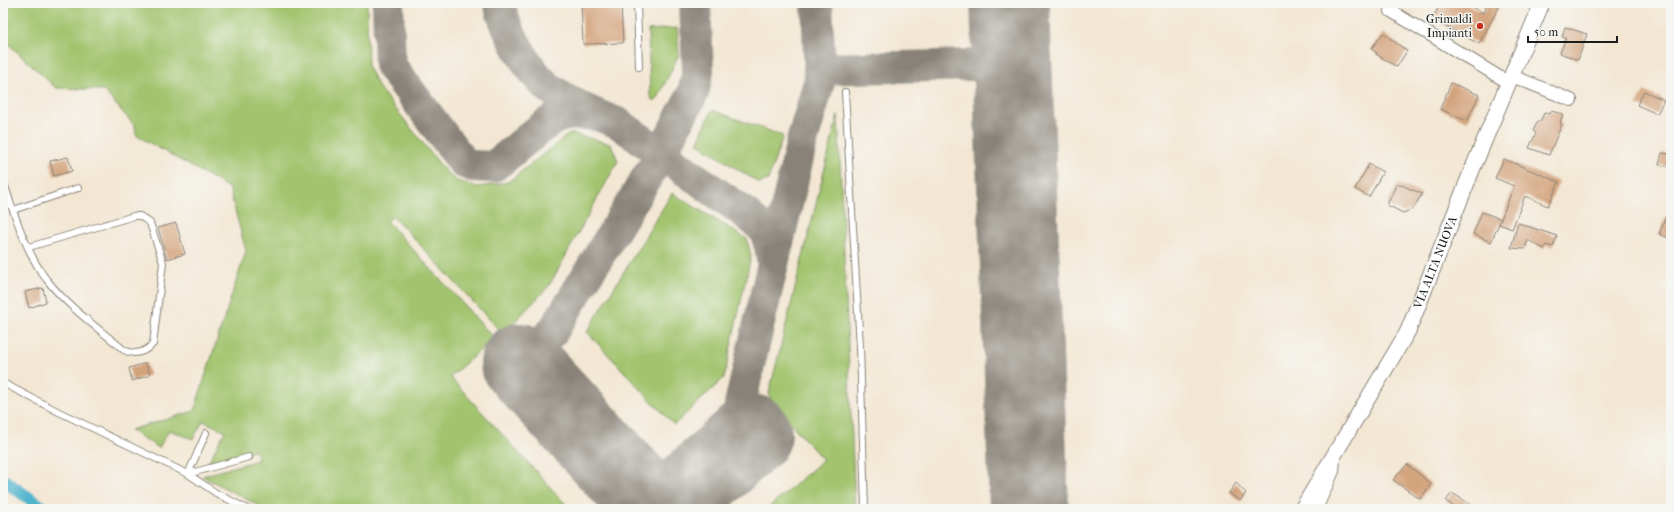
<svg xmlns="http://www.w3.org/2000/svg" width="1674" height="512" viewBox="0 0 1674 512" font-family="'IM FELL French Canon',serif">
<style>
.green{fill:#a2c46e;stroke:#5f7045}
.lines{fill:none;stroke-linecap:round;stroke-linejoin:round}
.canal{stroke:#4fb5cd;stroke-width:13}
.taxiway{stroke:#888278;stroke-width:32}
.runway{stroke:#888278;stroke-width:80}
.building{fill:#d3a37b}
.service-casing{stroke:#888278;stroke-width:8}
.minor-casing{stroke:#888278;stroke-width:14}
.tertiary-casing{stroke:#888278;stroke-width:17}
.service{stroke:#fff;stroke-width:6}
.minor{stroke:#fff;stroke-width:12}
.tertiary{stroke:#fff;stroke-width:15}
.poi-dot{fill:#c8321e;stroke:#f6f6f2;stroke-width:1.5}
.labels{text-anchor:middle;stroke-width:3;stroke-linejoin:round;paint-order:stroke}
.poi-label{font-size:12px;fill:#1c1c1c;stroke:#f6f6f2;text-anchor:end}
.street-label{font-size:12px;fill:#1c1c1c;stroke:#f6f6f2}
</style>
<rect width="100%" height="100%" fill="#f6f6f2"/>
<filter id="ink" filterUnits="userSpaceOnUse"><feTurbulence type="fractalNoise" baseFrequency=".025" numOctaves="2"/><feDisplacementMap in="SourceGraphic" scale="8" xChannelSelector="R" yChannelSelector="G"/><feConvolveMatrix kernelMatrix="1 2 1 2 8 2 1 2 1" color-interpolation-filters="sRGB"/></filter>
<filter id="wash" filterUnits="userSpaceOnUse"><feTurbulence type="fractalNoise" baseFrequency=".012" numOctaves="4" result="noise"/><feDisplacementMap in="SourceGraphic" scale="16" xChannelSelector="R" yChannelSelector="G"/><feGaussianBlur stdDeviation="0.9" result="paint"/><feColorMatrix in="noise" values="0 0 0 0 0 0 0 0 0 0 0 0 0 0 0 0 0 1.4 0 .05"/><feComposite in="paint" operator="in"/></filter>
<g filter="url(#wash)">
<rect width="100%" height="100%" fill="#f3e7d3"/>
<path class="green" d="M 3,3 L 367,3 L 368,67 L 379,88 L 446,172 L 457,181 L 478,187 L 508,182 L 570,133 L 611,144 L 618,161 L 549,286 L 503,334 L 393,216 L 387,221 L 494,338 L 450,377 L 570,509 L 265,509 L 202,476 L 258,460 L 255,450 L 208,463 L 225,431 L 203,421 L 193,439 L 169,430 L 159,448 L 130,430 L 194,411 L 246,251 L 229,188 L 136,135 L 135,126 L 103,90 L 56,88 L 3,39 Z
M 677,28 L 679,54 L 657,100 L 653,101 L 650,96 L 648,30 Z
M 712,110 L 783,136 L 768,180 L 759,183 L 697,143 Z
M 838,115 L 855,509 L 767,509 L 823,460 L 770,400 L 769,393 Z
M 672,193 L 747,239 L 751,256 L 724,378 L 674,425 L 587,332 Z"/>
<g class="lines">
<path class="canal" d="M 3,480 L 45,509"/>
<path class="taxiway" d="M 388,3 L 390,65 L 464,163 L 473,166 L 492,167 C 512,155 542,122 561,116 C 573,113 583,114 595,115
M 499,3 C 505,29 530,75 552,90 C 572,104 595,115 618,123 L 745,213 L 765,230 L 770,247 L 773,265
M 819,69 L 1012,64
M 520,363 L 553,331 L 661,154 L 693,93 L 698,71 L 695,3
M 752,434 L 740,404 L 801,145 L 820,79 L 817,3"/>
<path class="runway" d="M 1010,3 L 1029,509
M 520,363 L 654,509
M 669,509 L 752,434"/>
</g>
<g id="blocks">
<path class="building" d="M 581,3 L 621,3 L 623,43 L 583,44 Z
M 1441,3 L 1464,3 L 1483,13 L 1488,3 L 1501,3 L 1479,44 L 1432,19 Z
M 1565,27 L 1587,34 L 1578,60 L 1560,53 L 1566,38 L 1562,37 Z
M 1383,33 L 1407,51 L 1397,67 L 1376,54 L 1377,53 L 1371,49 Z
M 1451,83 L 1479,95 L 1467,121 L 1440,109 Z
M 1644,91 L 1664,100 L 1657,114 L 1637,105 Z
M 1551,111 L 1563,114 L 1560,123 L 1562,124 L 1549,155 L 1529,148 L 1536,133 L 1533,131 L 1538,121 L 1540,122 L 1544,113 L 1550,114 Z
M 1662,153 L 1671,154 L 1668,166 L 1659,165 Z
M 68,157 L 72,171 L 54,176 L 50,161 Z
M 1504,159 L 1559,182 L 1548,206 L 1525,196 L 1512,229 L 1499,224 L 1514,186 L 1495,178 Z
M 1369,164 L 1383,172 L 1369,197 L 1355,189 Z
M 1397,183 L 1422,194 L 1413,209 L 1403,213 L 1387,205 Z
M 1671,205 L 1671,239 L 1659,234 Z
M 1482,212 L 1501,219 L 1491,242 L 1473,234 Z
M 176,223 L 185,254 L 167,259 L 158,228 Z
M 1518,223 L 1557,236 L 1553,247 L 1546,245 L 1544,249 L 1528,240 L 1525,249 L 1511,248 Z
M 43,288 L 46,302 L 29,308 L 25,292 Z
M 146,363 L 150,375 L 132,381 L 129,368 Z
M 1407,464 L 1431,484 L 1420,499 L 1393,480 Z
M 1236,483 L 1246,493 L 1240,501 L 1229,493 Z
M 1452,493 L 1478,509 L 1457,509 L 1446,501 Z"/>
</g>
</g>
<g filter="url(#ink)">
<use href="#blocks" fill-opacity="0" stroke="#888278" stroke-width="1"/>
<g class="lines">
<defs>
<path id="service" d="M 637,3 L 639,67
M 845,92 L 860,347 L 865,509
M 3,180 C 11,207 29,259 47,280 C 68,307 98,328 124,350 C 135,356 145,352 153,344 L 163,263 L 150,223 L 140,216 L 134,216 L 29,247
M 13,210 L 78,188
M 3,383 L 59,412 L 188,474 L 249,457
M 206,433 L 188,474 L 216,493 L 247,509"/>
<path id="minor" d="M 1391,11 L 1509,83
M 1512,76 L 1571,100
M 1316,509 L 1333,471 L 1334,458"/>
<g id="tertiary">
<path id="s1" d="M 1302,509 L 1408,331 L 1472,170 L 1542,3"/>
</g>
</defs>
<use href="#service" class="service-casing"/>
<use href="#minor" class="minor-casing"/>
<use href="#tertiary" class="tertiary-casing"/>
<use href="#service" class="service"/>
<use href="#minor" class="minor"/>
<use href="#tertiary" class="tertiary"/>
</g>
</g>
<circle class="poi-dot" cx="1480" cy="26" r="4"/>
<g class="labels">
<g class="poi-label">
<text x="1472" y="23">Grimaldi<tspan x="1472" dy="14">Impianti</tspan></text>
</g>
<g class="street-label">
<text dy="4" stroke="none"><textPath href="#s1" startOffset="281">VIA ALTA NUOVA</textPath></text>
</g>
</g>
<rect width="1674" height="512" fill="none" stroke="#f6f6f2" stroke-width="16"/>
<path d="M1528 36v6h89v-6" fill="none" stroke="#1c1c1c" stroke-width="2"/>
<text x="1534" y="36" font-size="12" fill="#1c1c1c" stroke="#f6f6f2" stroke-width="3" paint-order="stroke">50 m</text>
</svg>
